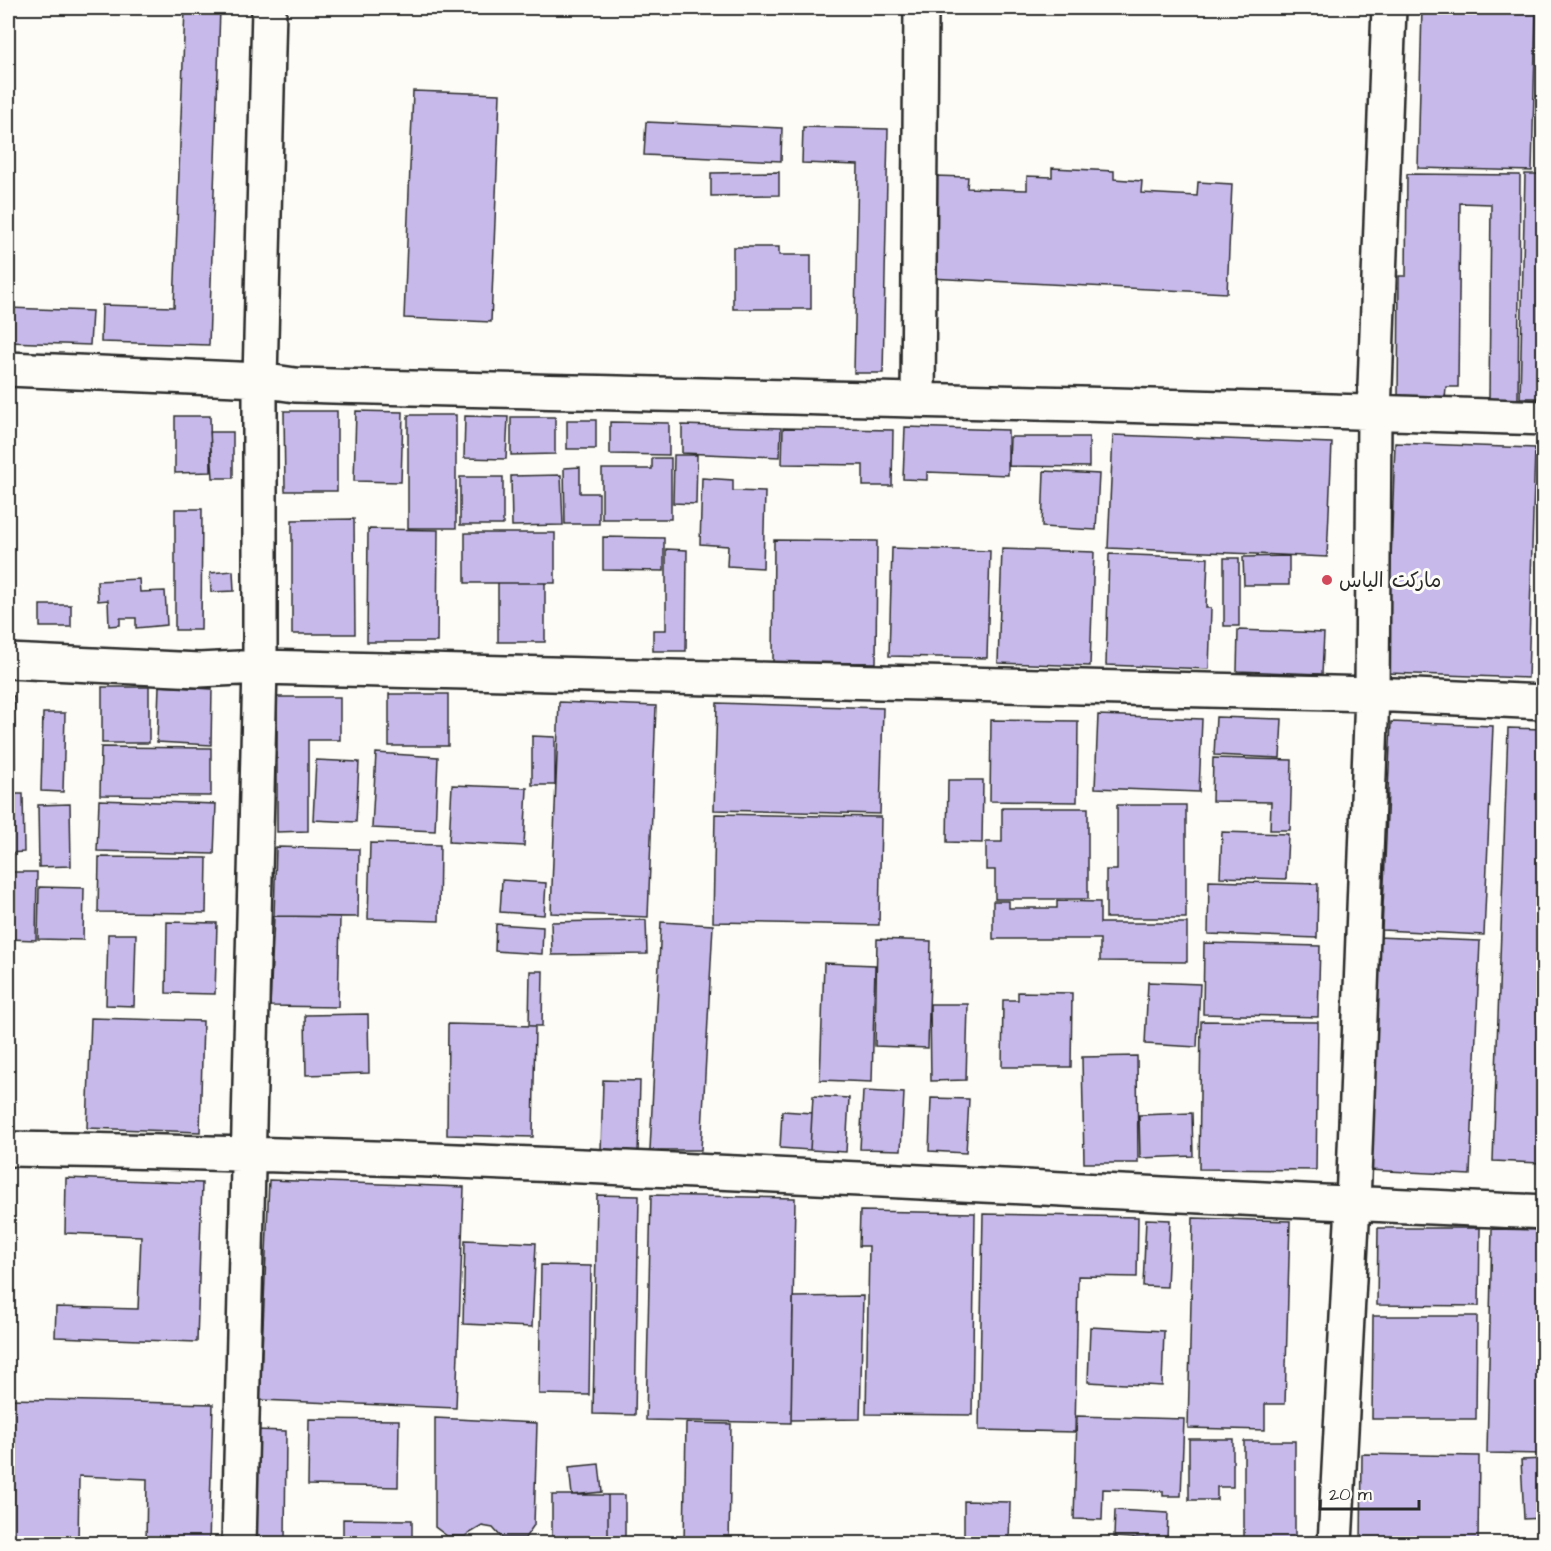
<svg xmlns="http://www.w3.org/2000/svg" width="1551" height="1551" viewBox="0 0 1551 1551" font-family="'Architects Daughter','Playpen Sans Arabic',sans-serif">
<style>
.building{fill:#c7baeb;stroke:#2b2b2b;stroke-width:1.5}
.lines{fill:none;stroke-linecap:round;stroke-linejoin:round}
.minor-casing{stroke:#2b2b2b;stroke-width:38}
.minor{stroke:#fdfcf7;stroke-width:33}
.poi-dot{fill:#d1495b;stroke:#fdfcf7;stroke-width:2}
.labels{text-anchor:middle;stroke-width:6;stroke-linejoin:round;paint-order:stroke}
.poi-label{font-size:20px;fill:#2b2b2b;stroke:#fdfcf7;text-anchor:start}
</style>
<rect width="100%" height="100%" fill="#fdfcf7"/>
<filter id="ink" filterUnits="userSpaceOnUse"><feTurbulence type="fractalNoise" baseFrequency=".0167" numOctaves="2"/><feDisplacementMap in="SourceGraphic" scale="12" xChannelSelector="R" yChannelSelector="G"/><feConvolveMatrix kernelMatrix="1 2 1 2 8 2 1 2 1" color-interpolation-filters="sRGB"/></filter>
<g filter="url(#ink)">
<path class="building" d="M 185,8 L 220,8 L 209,345 L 101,342 L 102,305 L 174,307 Z
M 1422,8 L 1536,8 L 1532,171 L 1418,168 Z
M 413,91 L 500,94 L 491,322 L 404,318 Z
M 1544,92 L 1544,171 L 1542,171 Z
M 646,122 L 782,128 L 781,161 L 644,155 Z
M 803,127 L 888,129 L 883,373 L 854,373 L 858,165 L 802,163 Z
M 1052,168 L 1114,171 L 1114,179 L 1142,181 L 1141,193 L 1197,196 L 1198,182 L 1232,184 L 1227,293 L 929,278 L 934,176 L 968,177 L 967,188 L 1027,190 L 1027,176 L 1052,177 Z
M 779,172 L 779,195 L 711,196 L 711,173 Z
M 1407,174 L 1520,175 L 1518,399 L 1489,399 L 1491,204 L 1460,203 L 1458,387 L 1446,387 L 1445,400 L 1398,399 L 1399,276 L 1406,276 Z
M 1525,174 L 1544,174 L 1544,398 L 1520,398 Z
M 733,247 L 779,247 L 779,255 L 811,255 L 811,309 L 733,309 Z
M 8,308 L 92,311 L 90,345 L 8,342 Z
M 284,411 L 337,411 L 337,491 L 285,491 Z
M 356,411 L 403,412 L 401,482 L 354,481 Z
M 408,415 L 456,415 L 456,528 L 408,528 Z
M 175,416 L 210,416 L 211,472 L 175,473 Z
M 465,416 L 508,417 L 506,459 L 464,458 Z
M 511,417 L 555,417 L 555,454 L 511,455 Z
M 567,420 L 596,420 L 596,449 L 567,449 Z
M 610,422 L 669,423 L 669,455 L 610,454 Z
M 682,425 L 781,428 L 780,457 L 682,453 Z
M 905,427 L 1008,430 L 1008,475 L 927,472 L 927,480 L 903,479 Z
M 783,428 L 893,430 L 892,486 L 863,486 L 863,465 L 782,464 Z
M 210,432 L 233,432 L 233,478 L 213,478 Z
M 1113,435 L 1332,443 L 1327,557 L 1108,548 Z
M 1010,437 L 1089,437 L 1089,467 L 1009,466 Z
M 1395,443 L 1535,448 L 1528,678 L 1387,673 Z
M 674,455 L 697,455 L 696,504 L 673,503 Z
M 652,458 L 671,458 L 671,519 L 602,519 L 602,469 L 652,469 Z
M 580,467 L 580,493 L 599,493 L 599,524 L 565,524 L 564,468 Z
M 1044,471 L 1099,474 L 1096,530 L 1042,527 Z
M 561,475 L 563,525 L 512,526 L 511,476 Z
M 460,477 L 503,477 L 503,525 L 460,525 Z
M 702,478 L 733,480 L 733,491 L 765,492 L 763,568 L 727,566 L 728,546 L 700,544 Z
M 175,509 L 202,509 L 201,630 L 175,630 Z
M 354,519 L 355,634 L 292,634 L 292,520 Z
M 368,529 L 438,530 L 437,642 L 367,642 Z
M 465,533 L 555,533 L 555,583 L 465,583 Z
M 603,537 L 664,538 L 664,571 L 603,570 Z
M 774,540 L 877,541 L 876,663 L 773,662 Z
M 892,548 L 990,551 L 987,658 L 889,656 Z
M 666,549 L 687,550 L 686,651 L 653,651 L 653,630 L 666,630 Z
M 1002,549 L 1094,552 L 1090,666 L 998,663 Z
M 1109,554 L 1208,558 L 1206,608 L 1211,608 L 1209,669 L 1106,665 Z
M 1289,556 L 1289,585 L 1244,585 L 1243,557 Z
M 1224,558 L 1239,558 L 1239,626 L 1224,626 Z
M 233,571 L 234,591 L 211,592 L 210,573 Z
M 139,579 L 140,592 L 165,591 L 167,625 L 136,628 L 136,618 L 120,618 L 120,625 L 109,626 L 108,600 L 98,601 L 97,581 Z
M 498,583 L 545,583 L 545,642 L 498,642 Z
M 40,605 L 71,605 L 71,627 L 40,627 Z
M 1544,610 L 1544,678 L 1541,678 Z
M 1238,630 L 1324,633 L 1322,674 L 1237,671 Z
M 159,686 L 212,689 L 211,745 L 157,742 Z
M 102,687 L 149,687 L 149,743 L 102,743 Z
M 389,694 L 448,694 L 448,746 L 389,746 Z
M 8,696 L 14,696 L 15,779 L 8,779 Z
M 277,697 L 340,697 L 340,740 L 308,740 L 308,831 L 277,832 Z
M 559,702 L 656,706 L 648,917 L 551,913 Z
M 717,703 L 883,708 L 880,814 L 714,810 Z
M 43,713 L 65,713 L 63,792 L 41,791 Z
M 1098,715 L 1202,719 L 1199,792 L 1095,788 Z
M 1216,717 L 1282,719 L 1280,758 L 1214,755 Z
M 991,720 L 1078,721 L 1077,802 L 990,801 Z
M 1391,722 L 1493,726 L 1484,935 L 1382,930 Z
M 1508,728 L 1544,729 L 1541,1163 L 1493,1161 Z
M 532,736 L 555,737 L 555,785 L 532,785 Z
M 101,747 L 211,748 L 211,796 L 100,795 Z
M 376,753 L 438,757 L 435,831 L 372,828 Z
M 1213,758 L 1292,760 L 1290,830 L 1270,830 L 1271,802 L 1212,801 Z
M 316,760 L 359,762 L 356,822 L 313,820 Z
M 948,780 L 983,780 L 982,843 L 947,842 Z
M 452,785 L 527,788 L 524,846 L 449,842 Z
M 8,794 L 23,794 L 24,852 L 8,853 Z
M 99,800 L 216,804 L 214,854 L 97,851 Z
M 70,804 L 71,866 L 39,867 L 38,805 Z
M 1117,805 L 1186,805 L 1186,918 L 1106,918 L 1106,870 L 1117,870 Z
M 1002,808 L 1088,808 L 1088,899 L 995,899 L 995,870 L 986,870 L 986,842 L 1002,842 Z
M 715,814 L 881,817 L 879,925 L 713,922 Z
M 1222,832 L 1288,834 L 1286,879 L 1220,877 Z
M 370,843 L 440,845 L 439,921 L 368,919 Z
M 276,847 L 359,849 L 358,917 L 274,916 Z
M 99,857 L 207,858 L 206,913 L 98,912 Z
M 8,872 L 37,872 L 36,940 L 8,939 Z
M 502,880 L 546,883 L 544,915 L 500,912 Z
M 1209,881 L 1318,884 L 1317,938 L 1208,934 Z
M 39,887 L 84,888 L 83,940 L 38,939 Z
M 993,901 L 1009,901 L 1009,908 L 1057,908 L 1057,901 L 1100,902 L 1100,923 L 1187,923 L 1187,962 L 1100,961 L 1100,939 L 993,939 Z
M 274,916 L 340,917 L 338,1007 L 270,1006 Z
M 646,920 L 647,954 L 552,955 L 551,922 Z
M 167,922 L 217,923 L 215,994 L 166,993 Z
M 661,922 L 713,925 L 701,1150 L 650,1150 Z
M 496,924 L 543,927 L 542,954 L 495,951 Z
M 108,934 L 136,934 L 134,1006 L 106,1005 Z
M 1376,937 L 1480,941 L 1470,1175 L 1367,1170 Z
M 877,939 L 931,941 L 928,1048 L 875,1046 Z
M 1204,943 L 1320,946 L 1318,1017 L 1203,1014 Z
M 824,963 L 875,965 L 872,1082 L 820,1080 Z
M 530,971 L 543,971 L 542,1026 L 529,1026 Z
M 1148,982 L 1200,984 L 1197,1047 L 1145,1044 Z
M 1018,992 L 1072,993 L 1071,1067 L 1002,1067 L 1003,1000 L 1018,1000 Z
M 930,1004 L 968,1004 L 966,1080 L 931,1081 Z
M 368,1014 L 369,1073 L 306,1075 L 305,1015 Z
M 91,1018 L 203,1021 L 200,1132 L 87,1128 Z
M 1201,1021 L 1318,1022 L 1316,1170 L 1199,1169 Z
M 448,1024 L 535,1026 L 533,1137 L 447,1135 Z
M 1137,1056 L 1138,1163 L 1084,1163 L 1082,1057 Z
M 603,1080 L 640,1081 L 638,1153 L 601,1152 Z
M 863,1091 L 904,1093 L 901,1150 L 860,1149 Z
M 813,1096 L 849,1098 L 846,1152 L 810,1150 Z
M 931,1098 L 969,1099 L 966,1153 L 929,1151 Z
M 782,1111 L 812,1113 L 810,1150 L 780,1148 Z
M 1192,1113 L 1193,1156 L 1140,1158 L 1139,1115 Z
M 66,1178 L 202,1183 L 197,1342 L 55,1337 L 56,1307 L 138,1309 L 141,1236 L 65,1233 Z
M 269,1180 L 464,1187 L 456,1408 L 260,1400 Z
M 597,1195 L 639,1196 L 635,1415 L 593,1414 Z
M 651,1195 L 795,1198 L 791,1423 L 646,1420 Z
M 860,1211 L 975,1213 L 972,1415 L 866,1414 L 869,1246 L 859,1246 Z
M 983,1214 L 1138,1217 L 1137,1277 L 1078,1276 L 1075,1432 L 979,1430 Z
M 1193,1218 L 1290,1221 L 1285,1404 L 1265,1404 L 1265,1430 L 1188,1428 Z
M 1146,1219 L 1170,1220 L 1167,1287 L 1143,1286 Z
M 1378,1228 L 1480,1228 L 1479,1306 L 1377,1305 Z
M 1492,1229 L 1544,1230 L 1544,1454 L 1487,1453 Z
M 465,1240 L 536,1243 L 532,1327 L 463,1324 Z
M 541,1265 L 591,1266 L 589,1395 L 539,1394 Z
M 863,1296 L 860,1419 L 791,1420 L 793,1297 Z
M 1373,1316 L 1477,1316 L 1476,1419 L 1372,1419 Z
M 1090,1327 L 1164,1331 L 1162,1386 L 1088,1382 Z
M 10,1399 L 213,1404 L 209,1544 L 146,1544 L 147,1479 L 79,1476 L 78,1544 L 8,1544 Z
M 1077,1416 L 1184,1419 L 1181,1496 L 1163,1496 L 1163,1491 L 1103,1489 L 1102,1520 L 1074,1519 Z
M 435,1418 L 537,1423 L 534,1525 L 525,1538 L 502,1538 L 493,1528 L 482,1526 L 465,1536 L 447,1536 L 435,1527 Z
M 309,1419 L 399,1420 L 398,1487 L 308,1485 Z
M 686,1423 L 731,1424 L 729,1544 L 684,1544 Z
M 255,1430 L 286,1431 L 285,1544 L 253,1544 Z
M 1189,1439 L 1233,1439 L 1233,1487 L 1217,1487 L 1217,1500 L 1189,1500 Z
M 1244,1441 L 1295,1441 L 1295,1541 L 1244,1541 Z
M 1362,1454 L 1479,1456 L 1478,1544 L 1361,1544 Z
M 1544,1459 L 1544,1518 L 1524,1519 L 1521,1460 Z
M 599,1464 L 602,1492 L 572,1495 L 569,1467 Z
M 552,1495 L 608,1495 L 608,1544 L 552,1544 Z
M 608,1495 L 625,1495 L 625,1539 L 608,1539 Z
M 964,1501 L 1010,1502 L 1009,1544 L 964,1544 Z
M 1115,1510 L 1168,1513 L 1167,1540 L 1114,1537 Z
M 343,1519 L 412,1520 L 412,1544 L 343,1544 Z
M 1526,1539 L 1544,1540 L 1544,1544 L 1526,1544 Z"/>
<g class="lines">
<defs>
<path id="minor" d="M 8,369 L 260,380 L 295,385 C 711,396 1128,403 1544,418
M 918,399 L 921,8
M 8,661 L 199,670 L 260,667 L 1372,694 L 1544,702
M 8,1149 C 520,1156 1032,1190 1544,1212
M 239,1544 L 260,667 L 260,380 L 269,8
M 1335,1544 L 1353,1204 L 1372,694 L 1374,414 L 1389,8"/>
</defs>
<use href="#minor" class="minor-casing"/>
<use href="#minor" class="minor"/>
</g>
</g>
<circle class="poi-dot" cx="1327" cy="580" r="6"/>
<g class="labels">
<g class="poi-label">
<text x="1339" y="587">مارکت الیاس</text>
</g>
</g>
<rect width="1551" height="1551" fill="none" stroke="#fdfcf7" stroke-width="30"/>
<rect x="15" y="15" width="1521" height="1521" fill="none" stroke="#2b2b2b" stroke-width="2" filter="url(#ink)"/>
<path d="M1320 1500v9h99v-9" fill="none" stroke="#2b2b2b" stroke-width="3"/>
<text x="1329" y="1500" font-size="18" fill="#2b2b2b" stroke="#fdfcf7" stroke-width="4.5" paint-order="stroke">20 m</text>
</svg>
